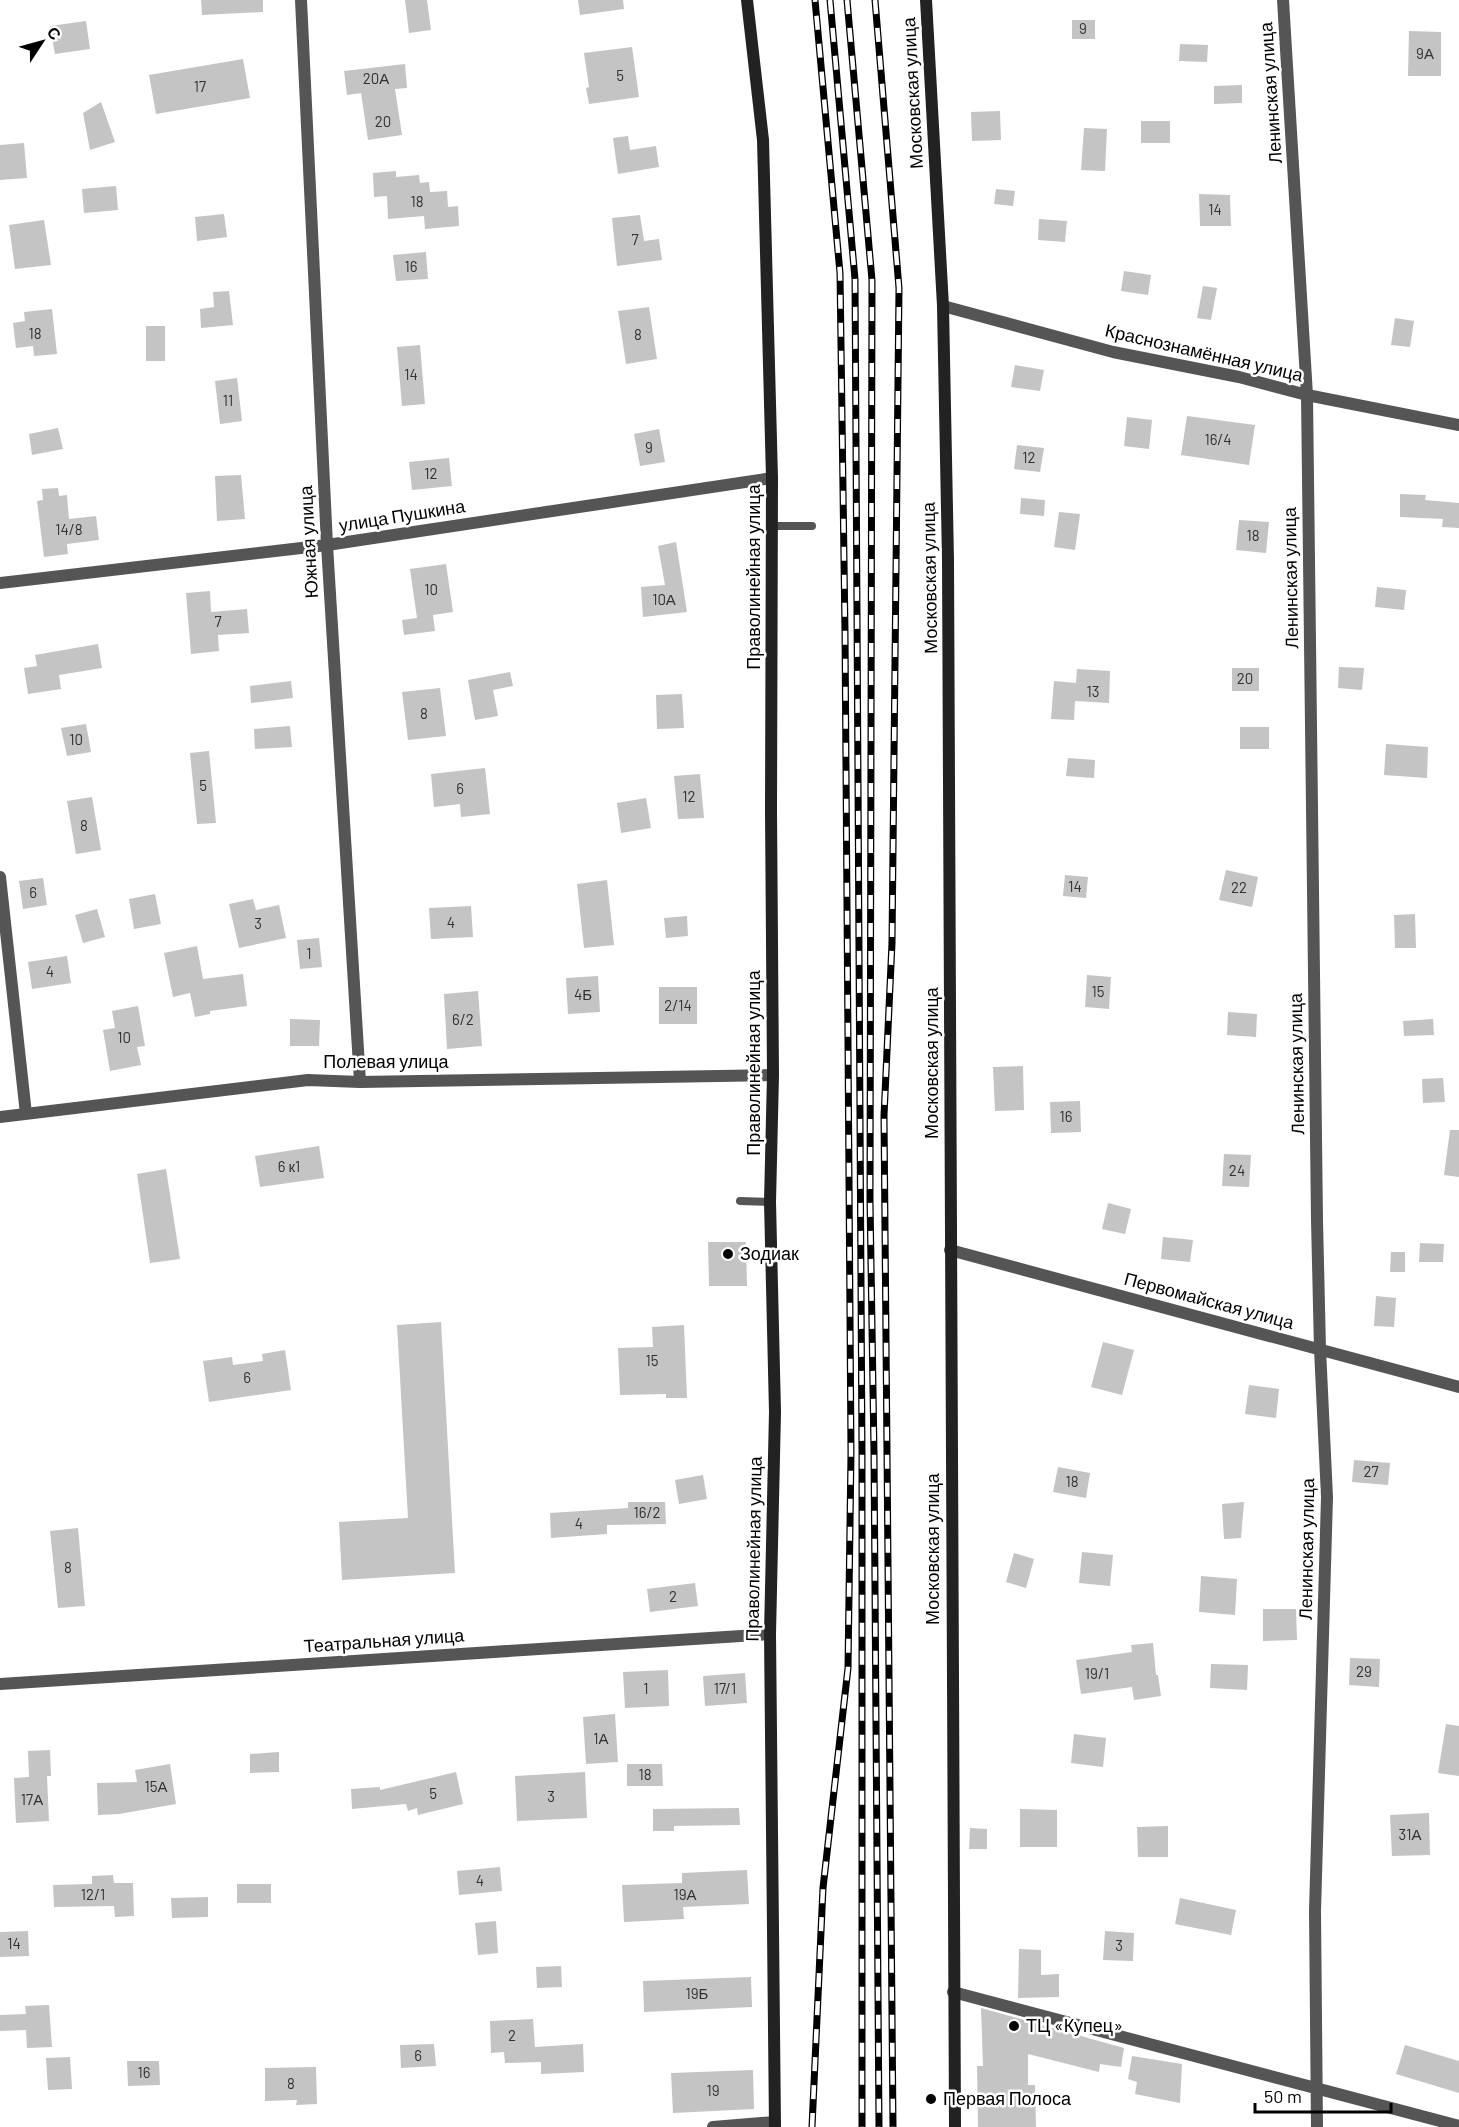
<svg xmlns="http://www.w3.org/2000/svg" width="1459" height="2127" viewBox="0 0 1459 2127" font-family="Barlow,sans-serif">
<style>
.building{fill:#c4c4c4}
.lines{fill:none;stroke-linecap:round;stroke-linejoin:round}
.service{stroke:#555;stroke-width:8}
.minor{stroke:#555;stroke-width:12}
.tertiary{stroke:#555;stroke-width:12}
.secondary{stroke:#222;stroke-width:12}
.rail-casing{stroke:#000;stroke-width:7}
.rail{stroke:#fff;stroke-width:4.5;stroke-dasharray:14;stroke-linecap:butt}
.poi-dot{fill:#000;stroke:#fff;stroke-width:2}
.labels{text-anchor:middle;stroke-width:5;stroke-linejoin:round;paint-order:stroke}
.number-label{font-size:15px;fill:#313131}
.street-label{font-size:18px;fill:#000;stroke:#fff}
.poi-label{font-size:18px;fill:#000;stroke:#fff;text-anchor:start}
</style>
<rect width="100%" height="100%" fill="#fff"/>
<path class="building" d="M 201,0 L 263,0 L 263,12 L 202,15 Z
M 405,0 L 427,0 L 431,30 L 409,33 Z
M 578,0 L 623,0 L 624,9 L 580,15 Z
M 1072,20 L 1095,20 L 1095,39 L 1072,39 Z
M 86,21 L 90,49 L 55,54 L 50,26 Z
M 1409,31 L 1441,32 L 1441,76 L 1408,76 Z
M 1180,44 L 1208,45 L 1207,62 L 1179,61 Z
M 632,47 L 639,97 L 589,104 L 586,88 L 589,87 L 584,53 Z
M 243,59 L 250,98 L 156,114 L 149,75 Z
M 405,64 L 407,88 L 395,89 L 402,135 L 368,140 L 361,93 L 347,95 L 344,71 Z
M 1242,85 L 1242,103 L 1214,104 L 1214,86 Z
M 101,102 L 115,142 L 90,150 L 83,113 Z
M 1000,111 L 1001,140 L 972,141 L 971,112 Z
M 1141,121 L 1170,121 L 1170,143 L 1141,143 Z
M 1084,128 L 1107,129 L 1105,171 L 1081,170 Z
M 628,136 L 630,150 L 656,146 L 659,167 L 618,174 L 613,138 Z
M 24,143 L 27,178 L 0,180 L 0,145 Z
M 396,171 L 396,177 L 419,175 L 420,183 L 429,182 L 430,192 L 447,191 L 448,207 L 458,206 L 459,226 L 425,229 L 424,216 L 388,219 L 387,196 L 374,197 L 373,173 Z
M 116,186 L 118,210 L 84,213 L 82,189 Z
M 996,189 L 1015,191 L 1013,206 L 994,204 Z
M 1199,194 L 1230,195 L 1231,226 L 1200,226 Z
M 224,214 L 227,237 L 197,241 L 195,217 Z
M 640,215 L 644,241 L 659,239 L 662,260 L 617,266 L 612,218 Z
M 1039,219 L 1067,221 L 1065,242 L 1038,240 Z
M 44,220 L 51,265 L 15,269 L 9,225 Z
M 426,252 L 428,279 L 396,281 L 393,255 Z
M 1124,271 L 1151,275 L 1148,295 L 1121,291 Z
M 1203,286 L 1217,288 L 1211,320 L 1197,318 Z
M 229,291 L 233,325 L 201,328 L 200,309 L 214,307 L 213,292 Z
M 649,307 L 657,359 L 626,364 L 618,311 Z
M 52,309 L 57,354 L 34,356 L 33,346 L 16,348 L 13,323 L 25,321 L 24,312 Z
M 1395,318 L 1414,321 L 1410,347 L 1391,345 Z
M 146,326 L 165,326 L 165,361 L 146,361 Z
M 420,345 L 425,404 L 402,406 L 397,347 Z
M 1015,365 L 1044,370 L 1040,391 L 1011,387 Z
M 237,378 L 242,421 L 220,424 L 215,381 Z
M 1187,416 L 1255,425 L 1249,465 L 1181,455 Z
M 1127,417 L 1152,420 L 1149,449 L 1124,446 Z
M 58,428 L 63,449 L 32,455 L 29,434 Z
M 659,429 L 665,462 L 640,466 L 634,434 Z
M 1017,445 L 1044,448 L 1040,472 L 1014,469 Z
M 449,458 L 452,486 L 412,490 L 409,462 Z
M 241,475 L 245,519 L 217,521 L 215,476 Z
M 58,488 L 59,496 L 67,495 L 69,519 L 96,516 L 99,540 L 67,544 L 68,554 L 44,557 L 37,501 L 43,500 L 42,489 Z
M 1400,494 L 1426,495 L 1425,500 L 1459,503 L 1459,528 L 1442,527 L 1443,519 L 1400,517 Z
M 1021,498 L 1045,500 L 1044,516 L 1020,514 Z
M 1059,512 L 1080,514 L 1075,550 L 1054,547 Z
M 1239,520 L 1269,522 L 1266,553 L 1236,550 Z
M 676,542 L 687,612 L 643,617 L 641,587 L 665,585 L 658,546 Z
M 446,564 L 453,612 L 433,615 L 435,631 L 404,635 L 402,620 L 417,618 L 410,569 Z
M 1377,587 L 1406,590 L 1404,610 L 1375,607 Z
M 210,591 L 211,612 L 247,609 L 249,633 L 218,635 L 219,651 L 191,654 L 186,593 Z
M 98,644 L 102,668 L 59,675 L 61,689 L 28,694 L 24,668 L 37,666 L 35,655 Z
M 1339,667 L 1364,668 L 1362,690 L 1338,688 Z
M 1232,668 L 1259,668 L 1259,691 L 1232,691 Z
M 1077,669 L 1110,671 L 1109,703 L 1075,701 L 1074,720 L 1051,719 L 1054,681 L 1076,683 Z
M 510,672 L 513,686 L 493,690 L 498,716 L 475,720 L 468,680 Z
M 291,681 L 293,698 L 251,703 L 250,686 Z
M 440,688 L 446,736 L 408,740 L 402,692 Z
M 682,694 L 684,728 L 657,729 L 656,695 Z
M 86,724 L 91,752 L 67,756 L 61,728 Z
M 290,726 L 292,747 L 255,749 L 254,729 Z
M 1240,727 L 1269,727 L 1269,749 L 1240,749 Z
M 1386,744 L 1428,747 L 1427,778 L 1384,775 Z
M 209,751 L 216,823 L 197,824 L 190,753 Z
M 1068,758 L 1095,760 L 1094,778 L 1066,776 Z
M 485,768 L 490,814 L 461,817 L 460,804 L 434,807 L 431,774 Z
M 700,774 L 704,818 L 678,819 L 674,776 Z
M 92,797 L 101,850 L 76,854 L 67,801 Z
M 646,798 L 651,828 L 621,833 L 617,803 Z
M 1226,870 L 1258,877 L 1252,907 L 1219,900 Z
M 1065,875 L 1088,877 L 1086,898 L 1063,896 Z
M 43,878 L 47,905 L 23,909 L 19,881 Z
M 607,880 L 614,945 L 584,948 L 577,884 Z
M 155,894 L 161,924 L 134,929 L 129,899 Z
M 253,899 L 256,910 L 279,905 L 286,938 L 239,948 L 229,904 Z
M 471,906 L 473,937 L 431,939 L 429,908 Z
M 97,909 L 105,937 L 83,943 L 75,915 Z
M 1415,914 L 1416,948 L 1395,948 L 1394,915 Z
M 687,916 L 688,936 L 666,938 L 664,918 Z
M 319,938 L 322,967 L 300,969 L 297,940 Z
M 197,946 L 203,979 L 243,974 L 247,1006 L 210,1011 L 210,1014 L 195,1017 L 190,993 L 173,997 L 164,953 Z
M 67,956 L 71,983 L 32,989 L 28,962 Z
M 1087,975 L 1111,977 L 1109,1009 L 1085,1007 Z
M 598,976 L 600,1012 L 568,1014 L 566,978 Z
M 659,987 L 697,987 L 697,1024 L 659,1024 Z
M 478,991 L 482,1046 L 447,1049 L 444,994 Z
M 138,1006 L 145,1046 L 137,1047 L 141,1065 L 110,1071 L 103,1030 L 115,1028 L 112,1011 Z
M 1228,1012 L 1257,1014 L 1256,1037 L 1227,1035 Z
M 290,1019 L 320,1020 L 319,1046 L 290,1046 Z
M 1433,1019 L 1434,1035 L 1404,1036 L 1403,1021 Z
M 1023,1066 L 1024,1110 L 995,1111 L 993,1067 Z
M 1443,1078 L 1445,1102 L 1423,1103 L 1422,1079 Z
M 1080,1101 L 1081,1132 L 1051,1133 L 1050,1102 Z
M 1450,1130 L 1459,1130 L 1459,1177 L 1444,1175 Z
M 319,1146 L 324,1178 L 260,1187 L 255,1156 Z
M 1224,1154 L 1251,1155 L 1249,1187 L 1222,1186 Z
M 166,1169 L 180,1259 L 150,1263 L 137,1174 Z
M 1108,1203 L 1131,1209 L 1125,1234 L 1102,1229 Z
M 1163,1237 L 1193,1240 L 1190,1262 L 1161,1259 Z
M 708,1242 L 746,1242 L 747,1286 L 709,1286 Z
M 1420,1243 L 1444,1244 L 1443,1262 L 1419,1262 Z
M 1391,1252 L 1405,1252 L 1405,1272 L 1390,1272 Z
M 1376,1296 L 1396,1298 L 1394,1327 L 1374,1326 Z
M 441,1322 L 455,1573 L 342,1580 L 339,1522 L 408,1518 L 397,1325 Z
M 684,1325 L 687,1398 L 666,1398 L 666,1394 L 620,1395 L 618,1348 L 653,1347 L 652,1327 Z
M 1103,1342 L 1134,1350 L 1122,1395 L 1091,1387 Z
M 285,1350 L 291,1390 L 209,1402 L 203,1361 L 232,1357 L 233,1365 L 263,1361 L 262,1354 Z
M 1249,1385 L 1279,1389 L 1276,1418 L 1245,1414 Z
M 1354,1460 L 1390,1463 L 1388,1485 L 1352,1482 Z
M 1058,1467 L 1090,1473 L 1086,1498 L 1053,1492 Z
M 703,1475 L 707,1499 L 679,1504 L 675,1480 Z
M 628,1502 L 665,1502 L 666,1524 L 607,1525 L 607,1534 L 551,1538 L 550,1513 L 628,1508 Z
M 1244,1502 L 1241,1538 L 1224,1539 L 1222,1504 Z
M 78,1528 L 85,1606 L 58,1608 L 50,1531 Z
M 1082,1552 L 1113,1555 L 1110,1586 L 1079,1583 Z
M 1014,1553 L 1034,1559 L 1026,1588 L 1006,1582 Z
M 1201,1576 L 1237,1579 L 1235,1615 L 1199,1612 Z
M 695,1583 L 698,1606 L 650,1612 L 647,1589 Z
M 1263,1609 L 1296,1609 L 1297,1640 L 1263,1641 Z
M 1153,1643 L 1156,1675 L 1158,1675 L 1161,1696 L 1134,1700 L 1132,1687 L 1081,1694 L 1076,1660 L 1132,1652 L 1131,1645 Z
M 1350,1658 L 1380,1659 L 1379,1687 L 1349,1685 Z
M 1211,1664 L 1248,1665 L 1247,1690 L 1210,1688 Z
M 668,1670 L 669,1706 L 625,1708 L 623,1672 Z
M 745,1673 L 747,1703 L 705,1706 L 703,1676 Z
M 615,1714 L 618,1762 L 586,1764 L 583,1717 Z
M 1446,1724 L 1459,1726 L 1459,1776 L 1438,1773 Z
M 1074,1734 L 1106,1738 L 1103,1767 L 1071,1763 Z
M 50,1750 L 51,1776 L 47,1776 L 49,1821 L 16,1823 L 14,1778 L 29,1777 L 28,1751 Z
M 279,1752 L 279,1772 L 250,1773 L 250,1754 Z
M 170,1764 L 176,1804 L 119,1814 L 98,1815 L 97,1783 L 137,1782 L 135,1770 Z
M 627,1764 L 662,1764 L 663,1786 L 627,1786 Z
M 456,1772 L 463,1804 L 418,1815 L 417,1808 L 408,1811 L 406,1804 L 352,1809 L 351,1789 L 380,1787 L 380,1790 Z
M 585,1772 L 587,1818 L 517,1821 L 515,1776 Z
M 739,1808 L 740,1825 L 674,1826 L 674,1831 L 653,1831 L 653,1809 Z
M 1020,1809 L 1057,1810 L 1057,1847 L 1020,1847 Z
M 1429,1813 L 1430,1855 L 1392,1856 L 1390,1815 Z
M 1168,1826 L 1168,1857 L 1138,1857 L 1137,1827 Z
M 970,1828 L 987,1829 L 987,1849 L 969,1849 Z
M 500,1867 L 502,1891 L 459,1895 L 457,1871 Z
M 747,1870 L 749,1904 L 683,1907 L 684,1919 L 624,1922 L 622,1885 L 682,1883 L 682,1873 Z
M 113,1875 L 114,1883 L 133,1883 L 134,1916 L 115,1917 L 114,1906 L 54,1907 L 53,1885 L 92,1884 L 92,1876 Z
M 237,1884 L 271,1884 L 271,1903 L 237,1903 Z
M 208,1897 L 208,1917 L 172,1918 L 171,1898 Z
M 1180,1898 L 1236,1910 L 1231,1935 L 1175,1924 Z
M 496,1921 L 498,1953 L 478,1955 L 475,1923 Z
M 28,1931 L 29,1956 L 0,1957 L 0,1932 Z
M 1105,1931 L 1134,1933 L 1133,1961 L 1103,1960 Z
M 1019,1949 L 1041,1950 L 1041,1975 L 1059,1974 L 1059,1997 L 1018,1998 Z
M 561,1966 L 562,1987 L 537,1988 L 536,1967 Z
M 751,1977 L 752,2007 L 644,2012 L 643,1981 Z
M 49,2005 L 52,2047 L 27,2048 L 26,2030 L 0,2031 L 0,2015 L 26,2014 L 25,2006 Z
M 981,2008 L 1124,2048 L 1121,2067 L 1100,2064 L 1099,2072 L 1028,2054 L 1028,2085 L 1035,2085 L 1036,2127 L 978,2127 L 977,2066 L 983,2066 Z
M 533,2019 L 535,2047 L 583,2044 L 584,2072 L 541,2074 L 541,2062 L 505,2063 L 504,2052 L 491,2053 L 490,2021 Z
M 434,2044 L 436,2066 L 401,2068 L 400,2045 Z
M 1405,2045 L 1459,2061 L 1459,2093 L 1396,2074 Z
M 1132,2056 L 1182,2064 L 1180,2103 L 1135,2094 L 1137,2082 L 1128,2079 Z
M 70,2057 L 72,2089 L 48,2090 L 46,2058 Z
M 127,2061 L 159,2061 L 160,2085 L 128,2086 Z
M 316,2067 L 317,2104 L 296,2105 L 297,2100 L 265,2101 L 265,2068 Z
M 753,2070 L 754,2109 L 673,2113 L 671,2073 Z"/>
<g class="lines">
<path class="service" d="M 772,526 L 812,526
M 740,1201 L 770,1202"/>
<path class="minor" d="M 301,0 L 327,545 L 360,1082
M 1283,0 L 1307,395 L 1317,1220 L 1320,1349 L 1327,1497 L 1315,1911 L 1317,2127
M 943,306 L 1113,352 L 1239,377 L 1307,395 L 1459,425
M 0,583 L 327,545 L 772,478
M 0,877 L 26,1114
M 0,1117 L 308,1080 L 360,1082 L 773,1075
M 950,1250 L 1459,1387
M 953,1992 L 1459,2126
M 713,2127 L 775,2122"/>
<path class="tertiary" d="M 0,1684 L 770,1634"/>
<path class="secondary" d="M 747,0 L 763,140 L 772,478 L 771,811 L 773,1075 L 770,1202 L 775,1412 L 770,1634 L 775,2127
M 926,0 L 943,306 L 948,560 L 955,2127"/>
<defs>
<path id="rail" d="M 830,0 L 855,279 L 862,1453 L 862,2127
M 847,0 L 872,280 L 870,1200 L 874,1453 L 879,2127
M 875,0 L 899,288 L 892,943 L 884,1116 L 893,2127
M 812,2127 L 823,1888 L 848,1668 L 851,1453 L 845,632 L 840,273 L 815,0"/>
</defs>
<use href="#rail" class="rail-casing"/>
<use href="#rail" class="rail"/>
</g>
<g class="poi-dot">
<circle cx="728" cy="1254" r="6"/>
<circle cx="1014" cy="2026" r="6"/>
<circle cx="931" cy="2099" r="6"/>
</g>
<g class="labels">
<g class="number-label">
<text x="1083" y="34">9</text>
<text x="1425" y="59">9А</text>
<text x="620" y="81">5</text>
<text x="376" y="84">20А</text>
<text x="200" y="92">17</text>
<text x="383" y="127">20</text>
<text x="417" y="207">18</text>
<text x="1215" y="215">14</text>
<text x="635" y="245">7</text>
<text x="411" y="272">16</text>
<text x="35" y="339">18</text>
<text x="638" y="340">8</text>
<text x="411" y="380">14</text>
<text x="228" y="406">11</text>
<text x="1218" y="445">16/4</text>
<text x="649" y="453">9</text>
<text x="1029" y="463">12</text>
<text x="431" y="479">12</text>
<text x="69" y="535">14/8</text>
<text x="1253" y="541">18</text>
<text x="431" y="595">10</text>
<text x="664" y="605">10А</text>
<text x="218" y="627">7</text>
<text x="1245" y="684">20</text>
<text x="1093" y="697">13</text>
<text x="424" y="719">8</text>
<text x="76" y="745">10</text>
<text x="203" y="791">5</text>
<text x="460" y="794">6</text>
<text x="689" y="802">12</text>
<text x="84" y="831">8</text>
<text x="1075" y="892">14</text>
<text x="1239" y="893">22</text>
<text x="33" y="898">6</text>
<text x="451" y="928">4</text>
<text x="258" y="929">3</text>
<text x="309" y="959">1</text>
<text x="50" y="977">4</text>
<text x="1098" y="997">15</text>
<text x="583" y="1000">4Б</text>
<text x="678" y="1011">2/14</text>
<text x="463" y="1025">6/2</text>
<text x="124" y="1043">10</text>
<text x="1066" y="1122">16</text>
<text x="289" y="1172">6 к1</text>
<text x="1237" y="1176">24</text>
<text x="652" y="1366">15</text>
<text x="247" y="1383">6</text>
<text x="1371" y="1477">27</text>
<text x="1072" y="1487">18</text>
<text x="647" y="1518">16/2</text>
<text x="579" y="1529">4</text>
<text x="68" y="1573">8</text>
<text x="673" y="1602">2</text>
<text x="1364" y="1677">29</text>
<text x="1097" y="1679">19/1</text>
<text x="646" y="1694">1</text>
<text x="725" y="1694">17/1</text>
<text x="601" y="1744">1А</text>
<text x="645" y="1780">18</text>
<text x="156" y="1792">15А</text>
<text x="433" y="1799">5</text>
<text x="551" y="1802">3</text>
<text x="32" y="1805">17А</text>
<text x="1410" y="1840">31А</text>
<text x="480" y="1886">4</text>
<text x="93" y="1900">12/1</text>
<text x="685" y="1900">19А</text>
<text x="14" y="1949">14</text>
<text x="1119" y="1951">3</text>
<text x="697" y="1999">19Б</text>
<text x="512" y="2041">2</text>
<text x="418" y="2061">6</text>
<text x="144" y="2078">16</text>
<text x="291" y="2089">8</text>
<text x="713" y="2096">19</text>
</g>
<g class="street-label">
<text transform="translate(913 93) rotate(-93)" y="6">Московская улица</text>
<text transform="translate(1271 93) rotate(-94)" y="6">Ленинская улица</text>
<text transform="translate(1204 353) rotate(13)" y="6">Краснознамённая улица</text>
<text transform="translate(402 516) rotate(-9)" y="6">улица Пушкина</text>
<text transform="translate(309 542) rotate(-93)" y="6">Южная улица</text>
<text transform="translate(754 577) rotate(-90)" y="6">Праволинейная улица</text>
<text transform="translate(930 578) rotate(-91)" y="6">Московская улица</text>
<text transform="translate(1291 578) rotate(-91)" y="6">Ленинская улица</text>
<text x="386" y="1068">Полевая улица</text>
<text transform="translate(754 1063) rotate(-90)" y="6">Праволинейная улица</text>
<text transform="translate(932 1063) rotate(-90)" y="6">Московская улица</text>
<text transform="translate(1297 1064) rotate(-91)" y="6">Ленинская улица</text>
<text transform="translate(1209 1301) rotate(15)" y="6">Первомайская улица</text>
<text transform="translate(754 1549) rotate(-89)" y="6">Праволинейная улица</text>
<text transform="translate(933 1549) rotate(-90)" y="6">Московская улица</text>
<text transform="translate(1307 1549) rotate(-89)" y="6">Ленинская улица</text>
<text transform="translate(384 1641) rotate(-4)" y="6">Театральная улица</text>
</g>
<g class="poi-label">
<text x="740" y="1260">Зодиак</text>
<text x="1026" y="2032">ТЦ «Купец»</text>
<text x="943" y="2105">Первая Полоса</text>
</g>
</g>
<g transform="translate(42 42) rotate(54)" stroke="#ffffff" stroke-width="4.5" paint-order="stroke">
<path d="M0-4.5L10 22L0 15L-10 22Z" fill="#000000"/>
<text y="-9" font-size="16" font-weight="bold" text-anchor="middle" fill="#000000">С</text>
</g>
<path d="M1255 2103v9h136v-9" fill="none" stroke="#000000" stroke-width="3"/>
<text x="1264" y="2103" font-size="18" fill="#000000" stroke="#ffffff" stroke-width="4.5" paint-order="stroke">50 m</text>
</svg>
